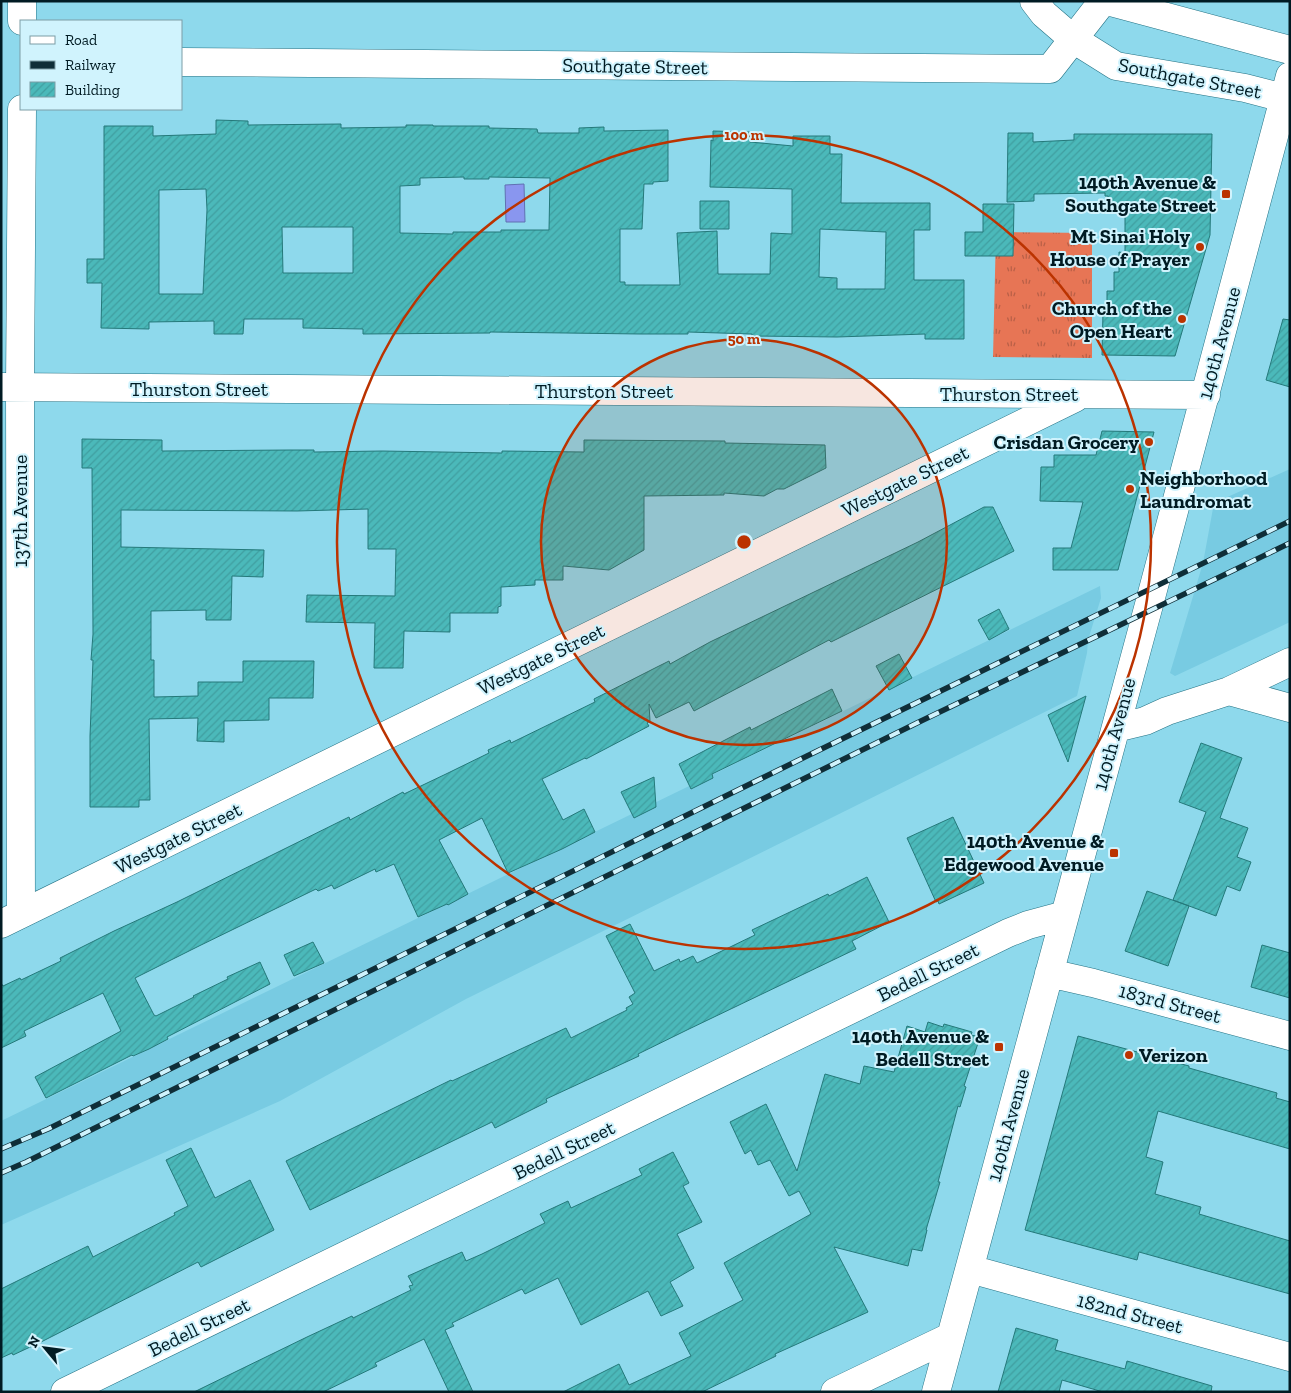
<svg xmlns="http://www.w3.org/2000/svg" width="1291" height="1393" viewBox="0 0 1291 1393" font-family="'Zilla Slab',serif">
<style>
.built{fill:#78cbe2}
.grass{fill:url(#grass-tufts)}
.water{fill:#8996ef;stroke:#6071b2}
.building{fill:url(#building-hatch);stroke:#24797a;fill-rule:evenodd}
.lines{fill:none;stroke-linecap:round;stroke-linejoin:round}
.minor-casing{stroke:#247284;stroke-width:29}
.minor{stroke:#fff;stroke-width:28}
.rail-casing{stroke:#0f2e38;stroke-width:5.5}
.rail{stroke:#d0f3fd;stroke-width:4;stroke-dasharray:11;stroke-linecap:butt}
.ring{fill:none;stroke:#b30;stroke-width:2.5}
.poi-dot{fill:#b30;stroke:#d0f3fd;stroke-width:2}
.labels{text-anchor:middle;stroke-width:4;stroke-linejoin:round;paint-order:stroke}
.street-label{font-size:20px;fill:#001b23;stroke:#d0f3fd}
.poi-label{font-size:20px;font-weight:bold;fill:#001b23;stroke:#d0f3fd;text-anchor:end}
.centre{fill:#b30;stroke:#d0f3fd;stroke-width:2.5}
.ring-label{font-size:15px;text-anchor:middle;font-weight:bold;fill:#b30;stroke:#d0f3fd;stroke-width:4;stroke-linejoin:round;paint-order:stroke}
</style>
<defs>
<pattern id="grass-tufts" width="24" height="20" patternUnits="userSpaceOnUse" patternTransform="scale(1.25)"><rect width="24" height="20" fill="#e77555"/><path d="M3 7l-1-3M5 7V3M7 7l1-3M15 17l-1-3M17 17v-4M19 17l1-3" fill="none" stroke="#b95f46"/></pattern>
<pattern id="building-hatch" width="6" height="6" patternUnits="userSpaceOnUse" patternTransform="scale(1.25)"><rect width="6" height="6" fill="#4bb9ba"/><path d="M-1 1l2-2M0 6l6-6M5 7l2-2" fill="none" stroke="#409ea0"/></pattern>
</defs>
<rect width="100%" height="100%" fill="#8ed9ec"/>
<path class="built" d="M 1290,469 L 1290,622 L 1175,676 L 1170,673 L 1203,563 L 1214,503 Z
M 1100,586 L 1101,598 L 1088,640 L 1087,653 L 1077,696 L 466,999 L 280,1101 L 1,1225 L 1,1121 Z"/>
<path class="grass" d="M 996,232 L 1092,233 L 1092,358 L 993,357 Z"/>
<path class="water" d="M 524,184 L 525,222 L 506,222 L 505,185 Z"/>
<path class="building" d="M 216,120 L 248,121 L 248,125 L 341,124 L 341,128 L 406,127 L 406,125 L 433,125 L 433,126 L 489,126 L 489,128 L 537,129 L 538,133 L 579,133 L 579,128 L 604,127 L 604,131 L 668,130 L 668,181 L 653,182 L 653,184 L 644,184 L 642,229 L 620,229 L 620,282 L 625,282 L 625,285 L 680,285 L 677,233 L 717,231 L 718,274 L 770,274 L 771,233 L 792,234 L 792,189 L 710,187 L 711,140 L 713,141 L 713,131 L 750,132 L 750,142 L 793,146 L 793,136 L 830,136 L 830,154 L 842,154 L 841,203 L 930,203 L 930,230 L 914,230 L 914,280 L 964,280 L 964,339 L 925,339 L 925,334 L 837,337 L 752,336 L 752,334 L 688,332 L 688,334 L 640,334 L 490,332 L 490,333 L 363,334 L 363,329 L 303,328 L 303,319 L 244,319 L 243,334 L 214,334 L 214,321 L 149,322 L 149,329 L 101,328 L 102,283 L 87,283 L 87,259 L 104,259 L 104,126 L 153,126 L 153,136 L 216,134 ZM 464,177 L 464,179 L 489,179 L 489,177 L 550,178 L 549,230 L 501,230 L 501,232 L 453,232 L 453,234 L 400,233 L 400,186 L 420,185 L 420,178 ZM 206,189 L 207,210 L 203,294 L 159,294 L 159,190 ZM 282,227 L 353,227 L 353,273 L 283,273 ZM 820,229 L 886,232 L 885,289 L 837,289 L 837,278 L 819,277 Z
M 1008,133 L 1033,133 L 1033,142 L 1074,140 L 1074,134 L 1212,134 L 1210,235 L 1175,356 L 1102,355 L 1103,312 L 1107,311 L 1107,291 L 1114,291 L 1114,272 L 1119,272 L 1119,252 L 1125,253 L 1125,206 L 1108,206 L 1108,196 L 1105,196 L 1105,193 L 1034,194 L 1034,201 L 1007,202 Z
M 700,201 L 729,201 L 729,229 L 700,229 Z
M 983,204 L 1014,204 L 1013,256 L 965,256 L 965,232 L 983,232 Z
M 1283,319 L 1290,320 L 1290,387 L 1266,380 Z
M 1102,431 L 1154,432 L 1118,570 L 1053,570 L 1053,548 L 1071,548 L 1083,502 L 1040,501 L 1041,467 L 1054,467 L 1054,455 L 1096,455 Z
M 82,439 L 162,440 L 162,451 L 290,450 L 314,450 L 314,452 L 382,451 L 502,453 L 502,451 L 584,452 L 584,440 L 725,441 L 725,443 L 825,445 L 826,468 L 784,489 L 777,489 L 764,496 L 724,493 L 724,495 L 644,496 L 644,550 L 609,570 L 563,566 L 563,580 L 535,580 L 535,585 L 501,587 L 501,606 L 498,607 L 498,613 L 450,613 L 450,632 L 404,631 L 403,668 L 374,668 L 375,623 L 306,622 L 307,595 L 395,596 L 396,549 L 368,549 L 368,509 L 297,511 L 121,510 L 121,547 L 264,550 L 263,577 L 232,576 L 231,620 L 206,620 L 206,610 L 151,611 L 151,660 L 154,660 L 154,697 L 198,696 L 198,682 L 243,682 L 243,661 L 314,661 L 313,698 L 269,698 L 269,720 L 224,721 L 224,742 L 197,741 L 198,718 L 149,719 L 150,800 L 139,800 L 139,807 L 90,807 L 90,736 L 93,660 L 91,660 L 93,634 L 92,468 L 82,468 Z
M 984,507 L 993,507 L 1014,551 L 831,642 L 829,640 L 694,711 L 689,702 L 656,718 L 649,704 L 650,721 L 647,723 L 649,726 L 586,759 L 585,758 L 542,779 L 563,820 L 584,809 L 595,832 L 562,849 L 508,873 L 482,818 L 439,840 L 468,894 L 448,905 L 447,904 L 418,917 L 394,864 L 376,872 L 375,869 L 334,889 L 332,885 L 318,891 L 316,889 L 199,946 L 135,978 L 154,1015 L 156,1016 L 194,997 L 193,996 L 228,979 L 227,977 L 260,962 L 270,984 L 167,1037 L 168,1039 L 149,1049 L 133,1056 L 132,1055 L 46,1098 L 35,1077 L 121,1031 L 103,993 L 24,1031 L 26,1036 L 1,1048 L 1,983 L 3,986 L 20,978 L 21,980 L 61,961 L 60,958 L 114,931 L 177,902 L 349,817 L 350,820 L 403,792 L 404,794 L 446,774 L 489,753 L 488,750 L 510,740 L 511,743 L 595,702 L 594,699 L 657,667 L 669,661 L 670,664 L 710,642 L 918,542 Z
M 999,609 L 1009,629 L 989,640 L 978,620 Z
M 899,654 L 912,678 L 889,690 L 876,666 Z
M 832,689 L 842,711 L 712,774 L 713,778 L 691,789 L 679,764 L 750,727 L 751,730 Z
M 1086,696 L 1068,762 L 1048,715 Z
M 1201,743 L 1242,758 L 1220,818 L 1248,828 L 1237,857 L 1251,862 L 1240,891 L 1227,886 L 1216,916 L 1173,900 L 1206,812 L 1179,802 Z
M 654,777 L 656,807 L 634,818 L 621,792 Z
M 953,817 L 984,883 L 939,904 L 938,901 L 936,902 L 907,838 Z
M 867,877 L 889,922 L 852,941 L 856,949 L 689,1029 L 638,1054 L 639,1056 L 546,1099 L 547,1102 L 495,1128 L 492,1122 L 310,1210 L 286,1161 L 451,1080 L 452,1081 L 566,1028 L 571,1038 L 627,1010 L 626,1008 L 633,1004 L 629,997 L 635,993 L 606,936 L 630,924 L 654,971 L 679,959 L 680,962 L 693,956 L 697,963 L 755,935 L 752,930 L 828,894 L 829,896 Z
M 1147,891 L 1189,906 L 1168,966 L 1125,951 Z
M 313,942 L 324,963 L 294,976 L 284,955 Z
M 1262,945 L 1290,953 L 1290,998 L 1251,987 Z
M 928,1022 L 943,1027 L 944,1024 L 972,1032 L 971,1035 L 980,1037 L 964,1086 L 966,1087 L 960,1107 L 958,1106 L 938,1182 L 940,1182 L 926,1230 L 927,1230 L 922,1251 L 912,1249 L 908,1266 L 834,1247 L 868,1312 L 775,1354 L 776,1356 L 702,1392 L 563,1392 L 619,1364 L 629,1385 L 691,1356 L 679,1333 L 743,1300 L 724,1263 L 811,1214 L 799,1191 L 789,1196 L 770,1160 L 758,1165 L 751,1150 L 745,1154 L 730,1122 L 766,1104 L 797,1171 L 825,1074 L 860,1084 L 864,1066 L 894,1072 L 907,1026 L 925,1032 Z
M 1078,1036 L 1189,1066 L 1189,1068 L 1277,1093 L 1276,1098 L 1290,1102 L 1290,1149 L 1158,1111 L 1146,1157 L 1163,1162 L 1155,1194 L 1201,1207 L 1199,1214 L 1290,1241 L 1290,1294 L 1139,1252 L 1137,1260 L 1025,1230 Z
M 191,1148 L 215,1198 L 250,1180 L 274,1230 L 201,1267 L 198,1262 L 43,1341 L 13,1355 L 12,1353 L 1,1358 L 1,1289 L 88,1246 L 93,1257 L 175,1215 L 174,1213 L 188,1206 L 166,1160 Z
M 673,1152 L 689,1183 L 683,1186 L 702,1222 L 677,1234 L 694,1268 L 670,1282 L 683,1306 L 661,1316 L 648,1291 L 581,1325 L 558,1278 L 525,1294 L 522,1289 L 452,1323 L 454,1326 L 445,1330 L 473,1392 L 449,1392 L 424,1339 L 375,1363 L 377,1366 L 323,1392 L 194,1392 L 307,1337 L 352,1316 L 353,1318 L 411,1290 L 409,1286 L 413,1285 L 408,1276 L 462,1252 L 466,1261 L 482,1254 L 545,1223 L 540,1214 L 568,1201 L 571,1208 L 642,1175 L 639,1169 Z
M 1016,1328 L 1058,1340 L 1055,1350 L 1125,1369 L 1127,1361 L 1212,1386 L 1211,1392 L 1103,1392 L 1062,1380 L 1059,1392 L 998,1392 Z"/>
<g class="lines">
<defs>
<path id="minor" d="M 1034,1 L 1044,14 L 1073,39 L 1116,66 L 1245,88 L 1284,98
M 1107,1 L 1290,50
M 22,21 L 22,1
M 181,62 L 1050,69 L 1103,1
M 1,387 L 1206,395
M 1229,691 L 1290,708
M 1116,728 L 1145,721 L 1167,711 L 1229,691 L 1290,662
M 21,914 L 20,387 L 22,109
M 1,924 L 1075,398
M 1049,973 L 1093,983 L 1290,1036
M 970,1269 L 1290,1357
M 65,1392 L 1008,933 L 1028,925 L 1065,915
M 835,1392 L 950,1337
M 936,1392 L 1150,601 L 1290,76"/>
</defs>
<use href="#minor" class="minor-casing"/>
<use href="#minor" class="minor"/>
<defs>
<path id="rail" d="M 1,1149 L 48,1129 L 807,756 L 1290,521
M 1,1173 L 26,1162 L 921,721 L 1290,543"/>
</defs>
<use href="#rail" class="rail-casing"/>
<use href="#rail" class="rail"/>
</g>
<circle cx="744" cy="542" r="203" fill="#b30" fill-opacity=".12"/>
<g class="ring">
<circle cx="744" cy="542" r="203"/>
<circle cx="744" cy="542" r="407"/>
</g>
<g class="poi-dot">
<rect x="1221" y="189" width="10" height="10" rx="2.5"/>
<circle cx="1200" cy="247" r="5"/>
<circle cx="1182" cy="319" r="5"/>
<circle cx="1149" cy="442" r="5"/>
<circle cx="1130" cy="489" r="5"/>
<rect x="1109" y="848" width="10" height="10" rx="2.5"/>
<rect x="994" y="1042" width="10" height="10" rx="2.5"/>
<circle cx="1129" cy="1055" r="5"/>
</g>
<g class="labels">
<g class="street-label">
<text transform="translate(635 66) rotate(1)" y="7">Southgate Street</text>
<text transform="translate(1190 78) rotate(11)" y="7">Southgate Street</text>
<text transform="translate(1219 343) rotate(-75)" y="7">140th Avenue</text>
<text x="199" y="396">Thurston Street</text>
<text x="604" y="398">Thurston Street</text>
<text x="1009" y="401">Thurston Street</text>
<text transform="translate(905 481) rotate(-26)" y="7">Westgate Street</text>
<text transform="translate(20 511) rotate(-90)" y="7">137th Avenue</text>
<text transform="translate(541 659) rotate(-26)" y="7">Westgate Street</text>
<text transform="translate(1114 734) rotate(-75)" y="7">140th Avenue</text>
<text transform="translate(178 838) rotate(-26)" y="7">Westgate Street</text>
<text transform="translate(928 972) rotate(-26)" y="7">Bedell Street</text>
<text transform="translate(1170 1003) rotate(15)" y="7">183rd Street</text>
<text transform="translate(1008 1125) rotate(-75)" y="7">140th Avenue</text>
<text transform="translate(564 1150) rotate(-26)" y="7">Bedell Street</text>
<text transform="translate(1130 1313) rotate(15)" y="7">182nd Street</text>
<text transform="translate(199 1327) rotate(-26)" y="7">Bedell Street</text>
</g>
<g class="poi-label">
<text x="1216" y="189">140th Avenue &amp;<tspan x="1216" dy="23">Southgate Street</tspan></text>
<text x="1190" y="243">Mt Sinai Holy<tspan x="1190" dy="23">House of Prayer</tspan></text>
<text x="1172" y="315">Church of the<tspan x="1172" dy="23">Open Heart</tspan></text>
<text x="1139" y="449">Crisdan Grocery</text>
<text x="1140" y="485" text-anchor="start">Neighborhood<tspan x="1140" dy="23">Laundromat</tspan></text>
<text x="1104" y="848">140th Avenue &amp;<tspan x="1104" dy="23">Edgewood Avenue</tspan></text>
<text x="989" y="1043">140th Avenue &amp;<tspan x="989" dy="23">Bedell Street</tspan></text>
<text x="1139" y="1062" text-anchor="start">Verizon</text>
</g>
</g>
<circle cx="744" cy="542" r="8" class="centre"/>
<g class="ring-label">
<text x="744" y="140">100 m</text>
<text x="744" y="344">50 m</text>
</g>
<rect width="1291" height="1393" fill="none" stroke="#001b23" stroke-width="5"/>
<rect x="20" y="20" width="162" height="90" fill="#d0f3fd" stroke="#7d9da6"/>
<rect x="30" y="36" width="25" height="8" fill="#ffffff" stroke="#7d9da6"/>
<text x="65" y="45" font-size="15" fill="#001b23">Road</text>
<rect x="30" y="61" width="25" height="8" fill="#0f2e38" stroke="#7d9da6"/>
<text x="65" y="70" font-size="15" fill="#001b23">Railway</text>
<rect x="30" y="82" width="25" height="15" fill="url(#building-hatch)" stroke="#7d9da6"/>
<text x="65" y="95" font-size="15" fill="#001b23">Building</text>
<g transform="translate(45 1348) rotate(299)" stroke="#d0f3fd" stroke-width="4" paint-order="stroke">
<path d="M0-4L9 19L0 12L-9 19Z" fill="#001b23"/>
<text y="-8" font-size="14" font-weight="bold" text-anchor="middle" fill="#001b23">N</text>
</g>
</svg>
